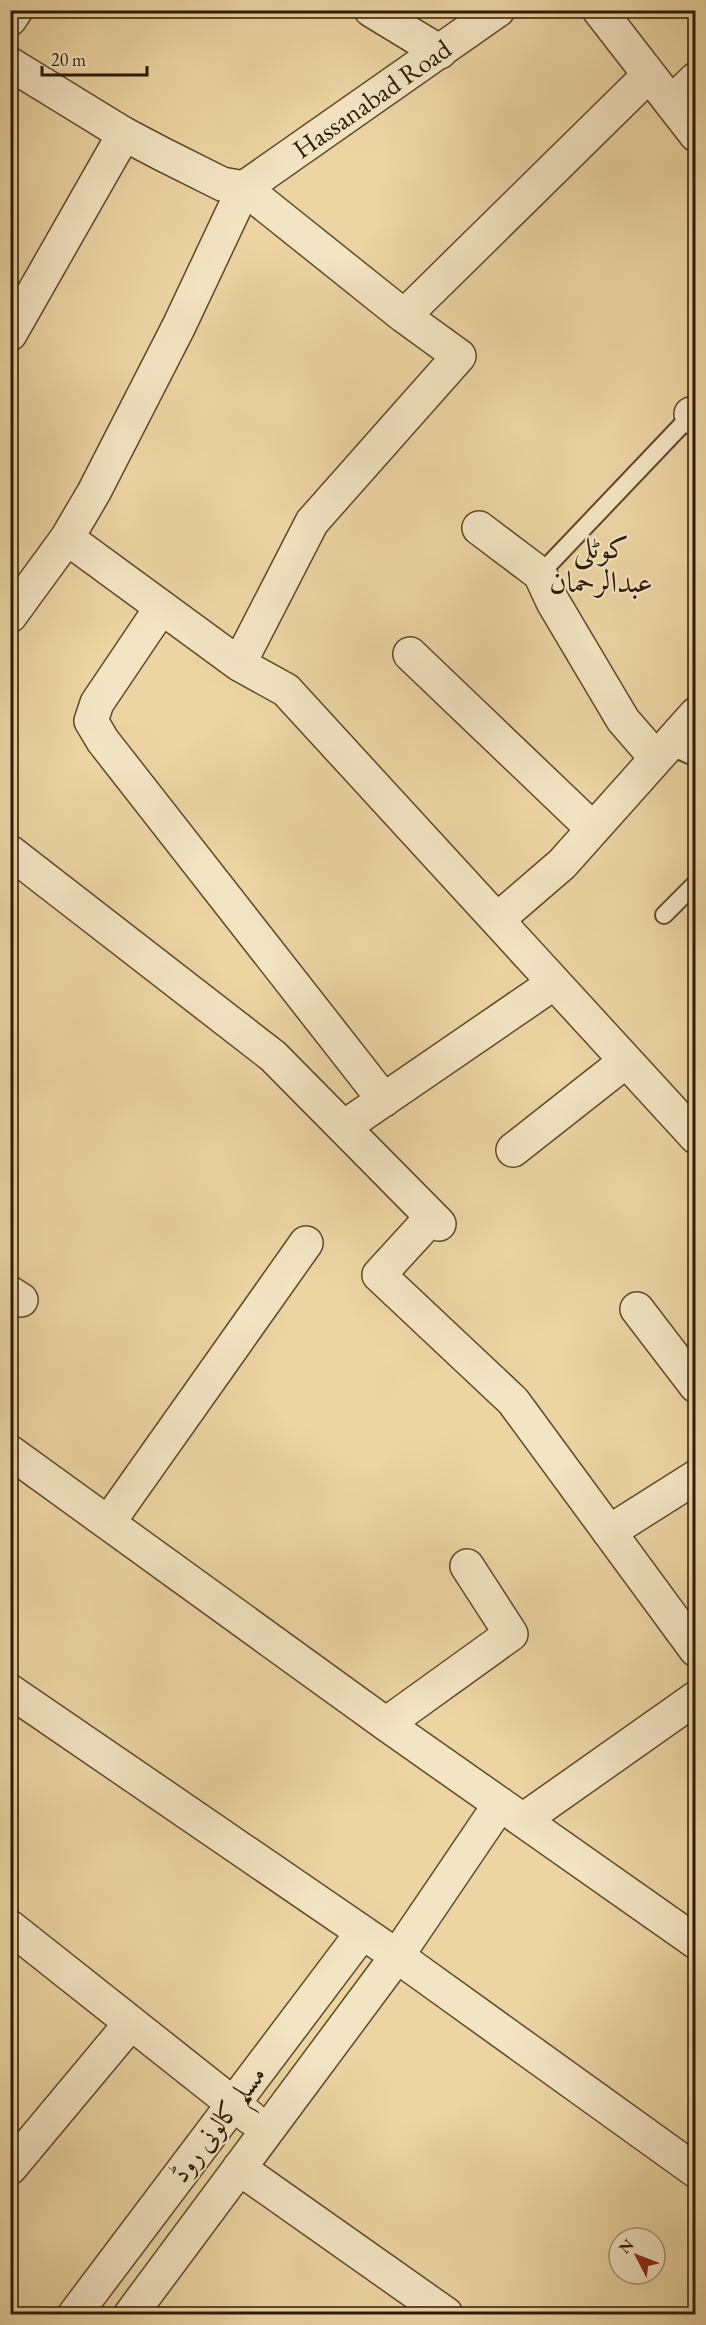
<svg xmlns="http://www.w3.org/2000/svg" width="706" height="2325" viewBox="0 0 706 2325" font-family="'EB Garamond',Amiri,serif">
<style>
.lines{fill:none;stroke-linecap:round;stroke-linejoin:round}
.service-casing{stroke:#5c4929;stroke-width:20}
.minor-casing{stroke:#5c4929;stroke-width:36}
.tertiary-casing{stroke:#5c4929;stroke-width:36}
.service{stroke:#f3e4c3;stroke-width:16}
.minor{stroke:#f3e4c3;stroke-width:33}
.tertiary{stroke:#f3e4c3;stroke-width:33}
.labels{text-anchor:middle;stroke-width:4.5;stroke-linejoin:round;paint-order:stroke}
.street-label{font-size:27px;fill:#2c1a00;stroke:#f3e4c3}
.quarter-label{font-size:30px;fill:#2c1a00;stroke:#f3e4c3}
</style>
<rect width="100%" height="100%" fill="#ecd5a3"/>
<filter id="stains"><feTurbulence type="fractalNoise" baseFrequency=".00333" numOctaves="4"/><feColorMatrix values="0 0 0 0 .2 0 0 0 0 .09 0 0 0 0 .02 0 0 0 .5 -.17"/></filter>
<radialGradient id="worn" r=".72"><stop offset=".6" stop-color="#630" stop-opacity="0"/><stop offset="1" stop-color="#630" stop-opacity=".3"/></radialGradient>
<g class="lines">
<defs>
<path id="service" d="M 540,574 L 695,411
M 667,745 L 696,758
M 664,915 L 696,883"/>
<path id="minor" d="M 371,10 L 440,52
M 599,10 L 696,135
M 10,19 L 16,10
M 671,103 L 696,79
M 10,334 L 124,134
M 691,414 L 696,419
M 479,528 L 540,574 L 553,602 L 623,720 L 656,758
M 67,538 L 239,664 L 286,690 L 696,1137
M 161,608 L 97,703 L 91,721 L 103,741 L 384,1100
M 10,616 L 67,538 L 94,492 L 179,326 L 244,188 L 404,316 L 649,75
M 410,654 L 593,829
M 239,664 L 312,522 L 459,356 L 404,316
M 10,852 L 273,1056 L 439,1224
M 497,920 L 562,864 L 696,714
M 344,1127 L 554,983
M 513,1150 L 626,1061
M 432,1217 L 379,1275 L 513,1401 L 696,1650
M 10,1293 L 21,1300
M 637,1309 L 696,1386
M 10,1452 L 386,1724 L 696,1942
M 108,1523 L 306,1243
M 609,1532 L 696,1477
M 10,1691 L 397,1956 L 696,2171
M 386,1724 L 511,1634 L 467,1566
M 523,1820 L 696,1698
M 10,1927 L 251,2118
M 10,2168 L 131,2023
M 239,2168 L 446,2314
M 75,2314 L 362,1933
M 131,2314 L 397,1956 L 500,1804"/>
<path id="tertiary" d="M 10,64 L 124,134 L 162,154 L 222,184 L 244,188 L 498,10"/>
</defs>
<use href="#service" class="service-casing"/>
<use href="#minor" class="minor-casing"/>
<use href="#tertiary" class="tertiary-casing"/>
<use href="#service" class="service"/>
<use href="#minor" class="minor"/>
<use href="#tertiary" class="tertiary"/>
</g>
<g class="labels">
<g class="street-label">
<text transform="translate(372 99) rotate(-35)" y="9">Hassanabad Road</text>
<text transform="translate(218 2124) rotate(-53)" y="9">مسلم کالونی روڈ</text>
</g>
<g class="quarter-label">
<text x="601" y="558">کوٹلی<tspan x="601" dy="34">عبدالرحمان</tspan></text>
</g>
</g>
<rect width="706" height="2325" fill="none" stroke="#ecd5a3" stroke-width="36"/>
<rect x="12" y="12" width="682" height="2301" fill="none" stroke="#2c1a00" stroke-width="3"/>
<rect x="18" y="18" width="670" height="2289" fill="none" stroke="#2c1a00" stroke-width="1.5"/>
<g transform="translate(637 2256) rotate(312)"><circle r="28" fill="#f3e4c3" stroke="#a39375" stroke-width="1.5"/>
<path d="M0-4.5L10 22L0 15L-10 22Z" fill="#8f2418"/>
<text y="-9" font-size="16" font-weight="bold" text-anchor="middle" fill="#2c1a00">N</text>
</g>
<path d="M42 66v9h105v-9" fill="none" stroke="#2c1a00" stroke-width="3"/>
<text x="51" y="66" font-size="18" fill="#2c1a00" stroke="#f3e4c3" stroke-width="4.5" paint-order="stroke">20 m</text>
<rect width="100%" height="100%" filter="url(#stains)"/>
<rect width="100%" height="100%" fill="url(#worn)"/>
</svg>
